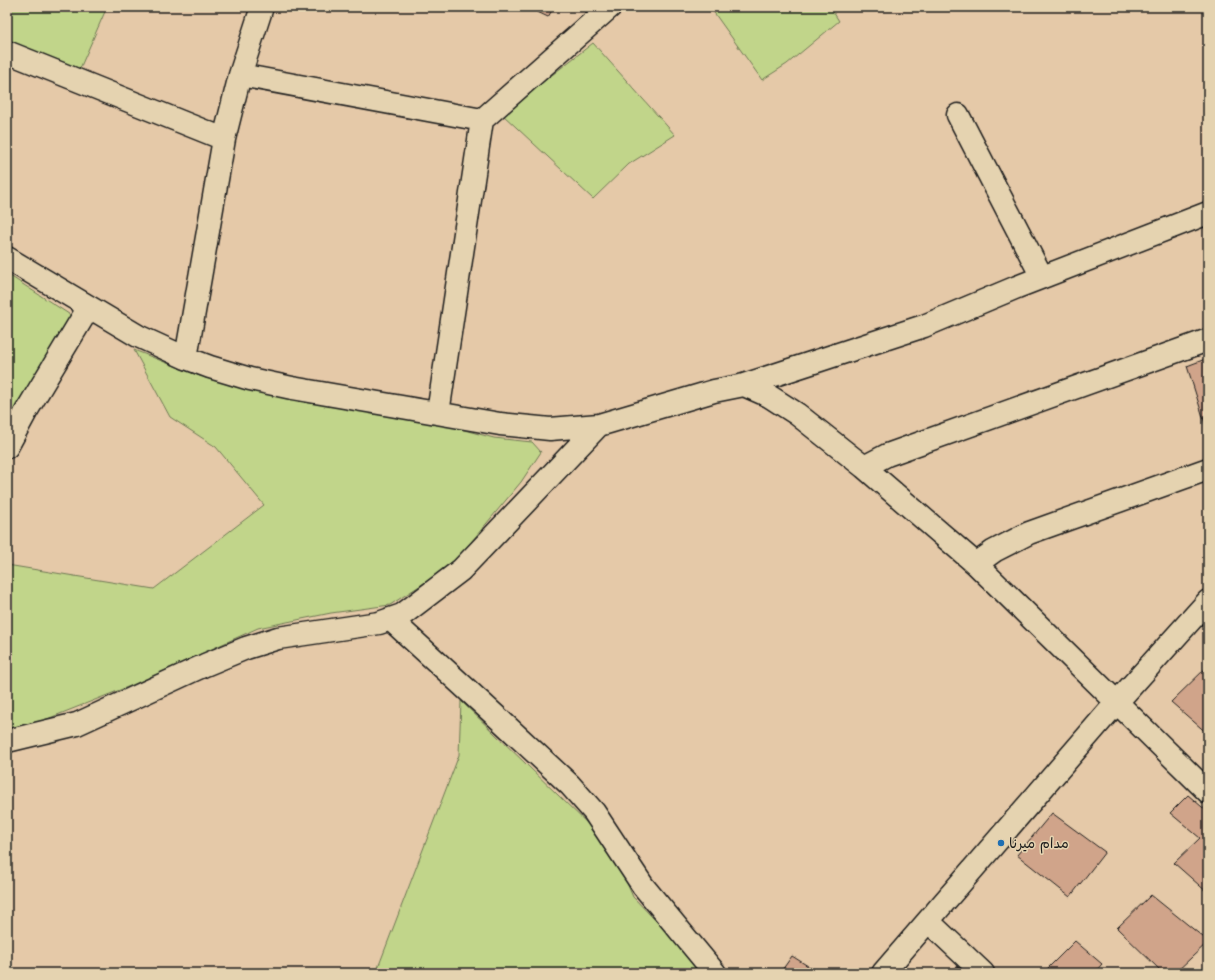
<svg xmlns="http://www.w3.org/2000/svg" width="1215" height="980" viewBox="0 0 1215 980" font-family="'Comic Neue','Playpen Sans Arabic',sans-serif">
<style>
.green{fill:#c1d58a;stroke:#6e7853}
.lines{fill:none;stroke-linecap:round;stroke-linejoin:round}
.stream{stroke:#61879b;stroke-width:7}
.building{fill:#d0a48a;stroke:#1c1c1c}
.minor-casing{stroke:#1c1c1c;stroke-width:25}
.minor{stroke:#e5d3b0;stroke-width:22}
.poi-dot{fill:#1f6fb2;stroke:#e5d3b0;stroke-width:1.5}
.labels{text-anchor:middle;stroke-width:3;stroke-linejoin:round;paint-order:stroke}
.poi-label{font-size:14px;fill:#1c1c1c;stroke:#e5d3b0;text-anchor:start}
</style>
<rect width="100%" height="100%" fill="#e5c9a8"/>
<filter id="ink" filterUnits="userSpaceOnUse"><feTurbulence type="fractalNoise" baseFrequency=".025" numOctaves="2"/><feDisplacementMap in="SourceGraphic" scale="8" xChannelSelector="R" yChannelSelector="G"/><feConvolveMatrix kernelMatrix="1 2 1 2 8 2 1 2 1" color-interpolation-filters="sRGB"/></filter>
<g filter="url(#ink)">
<path class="green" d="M 7,7 L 107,7 L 78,73 L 7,43 Z
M 710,7 L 830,7 L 839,21 L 787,64 L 762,80 Z
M 593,43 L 675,135 L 629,164 L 593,199 L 502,114 Z
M 7,274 L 72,316 L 7,423 Z
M 134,350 L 200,376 L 423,419 L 494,438 L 532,442 L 541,452 L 521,482 L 452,565 L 390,605 L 331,613 L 258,628 L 130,686 L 27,727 L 7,731 L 7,565 L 154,589 L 264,505 L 216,447 L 170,417 Z
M 461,701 L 591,827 L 620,867 L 633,897 L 700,967 L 692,973 L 376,973 L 459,755 Z"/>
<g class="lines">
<path class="stream" d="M 675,973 L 678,972"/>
</g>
<path class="building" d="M 527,7 L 554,7 L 548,17 Z
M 1208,358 L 1208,433 L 1187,366 Z
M 1208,666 L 1208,734 L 1171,702 Z
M 1188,795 L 1208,812 L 1208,893 L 1174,863 L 1200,838 L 1170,813 Z
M 1052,813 L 1105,852 L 1070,897 L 1017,855 Z
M 1151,895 L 1208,941 L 1208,942 L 1175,973 L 1163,973 L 1117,928 Z
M 1075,941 L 1102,964 L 1094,973 L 1043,973 Z
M 792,956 L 819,973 L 780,973 Z
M 957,966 L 965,973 L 951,973 Z"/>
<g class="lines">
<defs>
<path id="minor" d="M 7,52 L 224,139
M 240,75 L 482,120
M 958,115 L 1042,277
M 7,258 L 138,336 L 186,358 L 210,367 L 250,379 L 292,388 L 500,424 L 550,429 L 599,425 L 714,391 L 744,385 L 769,396 L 797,414 L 864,467 L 976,564 L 1208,792
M 186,358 L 224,139 L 240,75 L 262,7
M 744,385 L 924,326 L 1017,287 L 1208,213
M 438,413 L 482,120 L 610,7
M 7,447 L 27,410 L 89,307
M 864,467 L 887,455 L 1208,340
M 976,564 L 994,551 L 1029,533 L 1208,469
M 390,619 L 498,718 L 570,785 L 594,812 L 643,886 L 715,973
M 7,741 L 77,724 L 205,665 L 246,648 L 278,638 L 379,623 L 402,615 L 461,570 L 599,425
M 928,921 L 983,973
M 883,973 L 1117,702 L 1208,601"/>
</defs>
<use href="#minor" class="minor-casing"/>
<use href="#minor" class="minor"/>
</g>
</g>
<circle class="poi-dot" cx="1001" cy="843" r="4"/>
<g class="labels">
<g class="poi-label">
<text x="1009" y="848">مدام ميرنا</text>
</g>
</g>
<rect width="1215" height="980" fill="none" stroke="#e5d3b0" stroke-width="24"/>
<rect x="12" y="12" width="1191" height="956" fill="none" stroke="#1c1c1c" stroke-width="1.5" filter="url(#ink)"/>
</svg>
